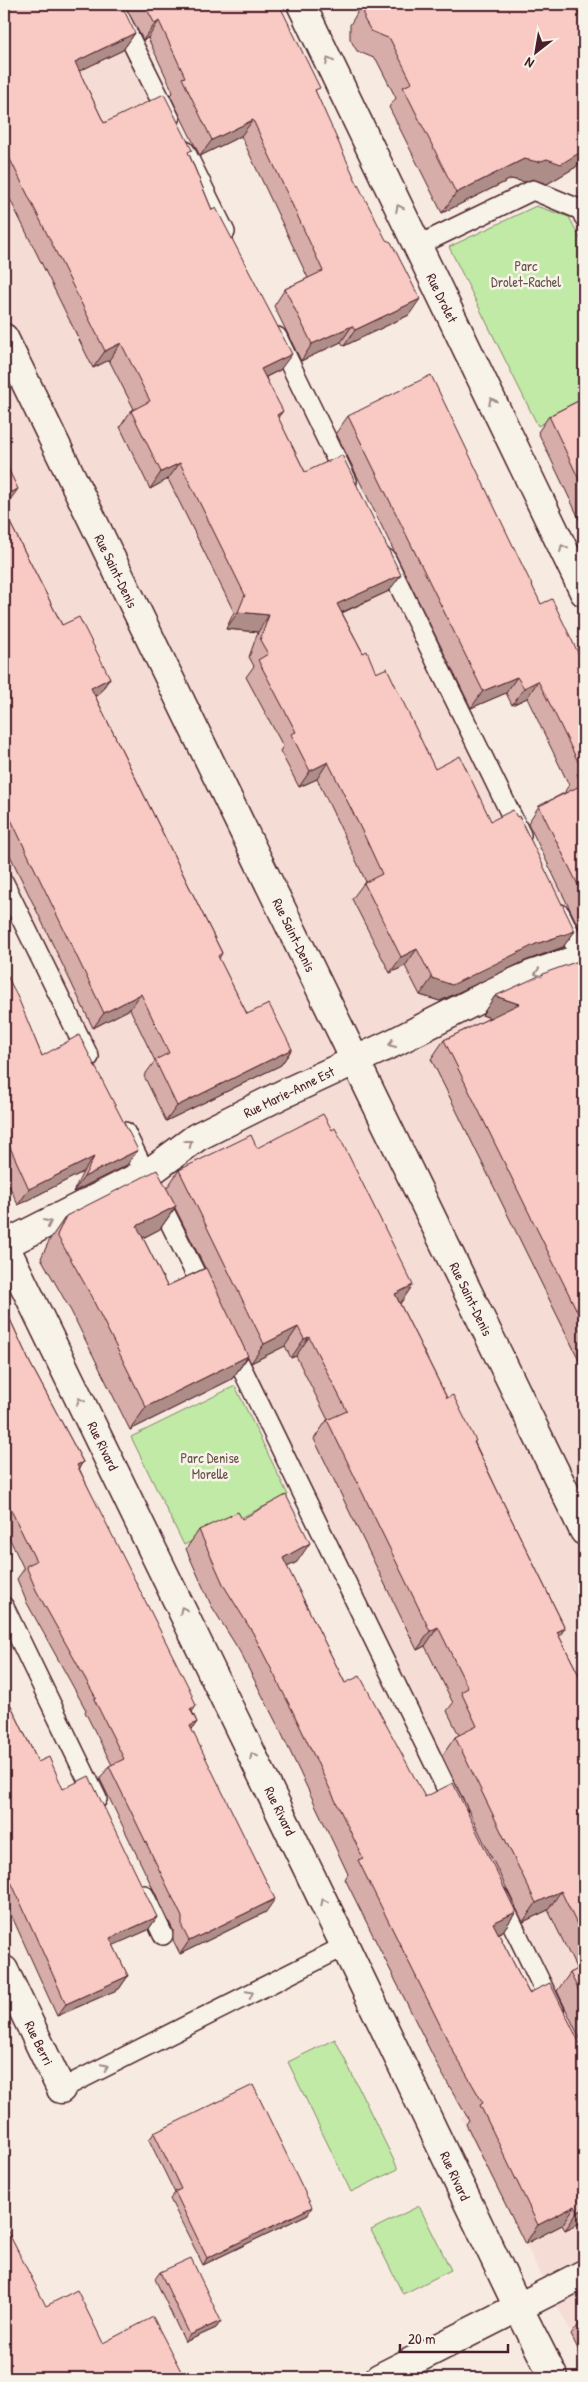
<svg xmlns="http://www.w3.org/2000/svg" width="588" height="2382" viewBox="0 0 588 2382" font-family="'Patrick Hand',sans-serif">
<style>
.built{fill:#f5ddd5}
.green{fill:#c0eaa6;stroke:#858468}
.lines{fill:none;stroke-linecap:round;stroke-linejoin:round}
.service-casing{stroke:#4a1f2b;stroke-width:22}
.pedestrian-casing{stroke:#4a1f2b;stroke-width:31}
.minor-casing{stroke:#4a1f2b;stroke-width:31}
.secondary-casing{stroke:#4a1f2b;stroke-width:31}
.service{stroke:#f7f3e8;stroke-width:19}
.pedestrian{stroke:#f7f3e8;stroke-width:28}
.minor{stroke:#f7f3e8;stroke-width:28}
.secondary{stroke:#f7f3e8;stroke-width:28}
.wall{fill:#d6ada8;stroke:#4a1f2b;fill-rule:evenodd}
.shaded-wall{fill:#ae8d88;stroke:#4a1f2b}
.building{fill:#f9c9c3;stroke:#4a1f2b}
.oneway{stroke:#a0898a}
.labels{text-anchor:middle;stroke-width:5;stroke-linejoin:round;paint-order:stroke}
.park-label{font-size:14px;fill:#68524a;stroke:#f7f3e8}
.street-label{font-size:14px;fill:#4a1f2b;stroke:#f7f3e8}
</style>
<rect width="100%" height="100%" fill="#f7ebe1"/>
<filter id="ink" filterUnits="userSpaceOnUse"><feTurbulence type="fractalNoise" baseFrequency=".02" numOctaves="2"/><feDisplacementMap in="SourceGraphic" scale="10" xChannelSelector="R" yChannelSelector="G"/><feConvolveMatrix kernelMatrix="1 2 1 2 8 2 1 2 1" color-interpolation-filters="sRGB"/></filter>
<g filter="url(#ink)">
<path class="built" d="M 4,4 L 250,4 L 141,60 L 542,859 L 549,874 L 563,891 L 584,937 L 584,2358 L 460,2117 L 572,2061 L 4,880 Z"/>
<path class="green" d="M 536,206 L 569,217 L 584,246 L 584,404 L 538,426 L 449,247 Z
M 235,1386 L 288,1495 L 184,1545 L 131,1437 Z
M 335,2039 L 398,2169 L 351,2192 L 288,2062 Z
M 419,2206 L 451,2270 L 403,2294 L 371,2230 Z"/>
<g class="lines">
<defs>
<path id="service" d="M 113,4 L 170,119
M 185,151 L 225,232
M 417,246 L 533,190 L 581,210 L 584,217
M 277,337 L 347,481
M 386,559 L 521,835
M 4,883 L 89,1057
M 560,914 L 584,963
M 125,1132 L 206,1295
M 230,1344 L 457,1810
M 4,1607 L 97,1799
M 144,1895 L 163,1935
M 499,1897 L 554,2010
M 61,2089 L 345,1946"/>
<path id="pedestrian" d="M 345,1946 L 518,2307"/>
<path id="minor" d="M 301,4 L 584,592
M 4,1244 L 345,1946
M 4,1245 L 154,1169 L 197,1137 L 285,1093 L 393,1043 L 497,990 L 531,975 L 584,957
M 4,1970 L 61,2089
M 518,2307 L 554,2378"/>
<path id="secondary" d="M 4,338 L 584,1531
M 379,2378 L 584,2274"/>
</defs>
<use href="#service" class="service-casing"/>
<use href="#pedestrian" class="pedestrian-casing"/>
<use href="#minor" class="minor-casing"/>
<use href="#secondary" class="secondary-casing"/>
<use href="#service" class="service"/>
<use href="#pedestrian" class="pedestrian"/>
<use href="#minor" class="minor"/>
<use href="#secondary" class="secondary"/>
</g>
<path class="wall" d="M 4,4 L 135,33 L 123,50 L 79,71 L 104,123 L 189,154 L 212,210 L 280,370 L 266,377 L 278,418 L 305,472 L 389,591 L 342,613 L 363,653 L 376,673 L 435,769 L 491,821 L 575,931 L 563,947 L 525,961 L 440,1001 L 420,995 L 405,966 L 390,973 L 352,899 L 364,883 L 366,882 L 353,854 L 317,779 L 299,787 L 280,751 L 283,746 L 246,677 L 254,666 L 249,657 L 258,632 L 226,629 L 234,612 L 168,479 L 150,489 L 120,427 L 131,411 L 134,409 L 109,360 L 93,368 L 4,187 Z
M 124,4 L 279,4 L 409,315 L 344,346 L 341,342 L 301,361 L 274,306 L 285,289 L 308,278 L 241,136 L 200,156 L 170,95 L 173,92 L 148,38 L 143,40 Z
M 352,4 L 584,4 L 580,16 L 584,24 L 584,156 L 576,167 L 547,184 L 533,179 L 525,182 L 511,179 L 442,213 L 389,107 L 396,98 L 376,59 L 357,51 L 350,39 L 350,25 L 357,13 Z
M 584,398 L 584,529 L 538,432 L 549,416 Z
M 348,416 L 541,604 L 581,659 L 584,658 L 584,926 L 579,928 L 528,823 L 539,806 L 566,792 L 565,791 L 569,785 L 527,698 L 512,705 L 506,693 L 471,708 L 336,433 Z
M 4,511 L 62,625 L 110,678 L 99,694 L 95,696 L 222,953 L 219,959 L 247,1014 L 292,1049 L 281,1065 L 166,1121 L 144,1076 L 155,1061 L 130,1009 L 93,1028 L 4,843 Z
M 584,959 L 584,1370 L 431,1059 L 444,1040 L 490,1018 L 482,1015 L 495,996 Z
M 4,969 L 42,1056 L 138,1150 L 127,1165 L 73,1192 L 83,1172 L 18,1205 L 4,1174 Z
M 257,1148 L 400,1304 L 447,1398 L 475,1443 L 499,1494 L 565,1628 L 559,1636 L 584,1685 L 584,2047 L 557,1991 L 570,1973 L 577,1970 L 548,1910 L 523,1922 L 442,1756 L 455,1737 L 459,1735 L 447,1711 L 453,1703 L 425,1646 L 417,1650 L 314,1439 L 327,1420 L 328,1420 L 296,1356 L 291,1358 L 285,1346 L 251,1363 L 248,1357 L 232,1379 L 130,1430 L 71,1311 L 41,1258 L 50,1239 L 66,1216 L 167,1188 L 179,1170 ZM 175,1208 L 205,1268 L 167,1286 L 143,1238 L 160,1229 Z
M 4,1306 L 30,1363 L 83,1462 L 79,1468 L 197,1722 L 191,1730 L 266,1912 L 180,1954 L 173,1940 L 173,1930 L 100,1779 L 109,1766 L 112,1765 L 85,1712 L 86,1710 L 27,1603 L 17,1579 L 24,1569 L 4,1527 Z
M 242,1519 L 297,1562 L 287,1567 L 345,1683 L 425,1797 L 516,1912 L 503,1931 L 498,1933 L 529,1993 L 584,2052 L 584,2221 L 565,2230 L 562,2225 L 525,2244 L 466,2124 L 469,2120 L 440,2070 L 345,1879 L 348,1874 L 279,1728 L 240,1652 L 211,1605 L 186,1549 L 199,1530 Z
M 4,1691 L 38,1762 L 63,1789 L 157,1917 L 148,1930 L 113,1945 L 128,1976 L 119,1989 L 57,2016 L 4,1899 Z
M 154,2133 L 308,2214 L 203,2265 L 170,2199 L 175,2193 L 149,2140 Z
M 160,2272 L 221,2321 L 216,2328 L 185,2342 L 155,2279 Z
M 584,2319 L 584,2361 L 571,2335 L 582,2320 Z"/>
<path class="shaded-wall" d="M 581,4 L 584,4 L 584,13 L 562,27 L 575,7 Z
M 159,21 L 148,38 L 143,40 L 155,24 Z
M 135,33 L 123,50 L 63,79 L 75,62 Z
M 253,120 L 241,136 L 200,156 L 212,140 Z
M 584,150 L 584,156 L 576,167 L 547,184 L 533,179 L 525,182 L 511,179 L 442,213 L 456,193 L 524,159 L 547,159 Z
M 420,299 L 409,315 L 344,346 L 355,330 Z
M 352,326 L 341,342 L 301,361 L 312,344 Z
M 121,343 L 109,360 L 93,368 L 105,351 Z
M 292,354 L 280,370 L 249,385 L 261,369 Z
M 283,411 L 271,427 L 277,415 Z
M 180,463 L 168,479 L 150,489 L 161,472 Z
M 18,489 L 7,504 L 4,506 L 4,496 Z
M 401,575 L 389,591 L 325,620 L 337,604 Z
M 238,612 L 269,615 L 258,632 L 226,629 Z
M 517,677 L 506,693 L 471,708 L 483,691 Z
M 110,678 L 99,694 L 80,703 L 91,688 Z
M 538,681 L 527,698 L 512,705 L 524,688 Z
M 328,762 L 317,779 L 299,787 L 310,771 Z
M 584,921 L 584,926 L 579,928 Z
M 575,931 L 563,947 L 525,961 L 440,1001 L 420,995 L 432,978 Z
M 417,949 L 405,966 L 390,973 L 401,957 Z
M 141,994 L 130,1009 L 93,1028 L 104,1013 Z
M 495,996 L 519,1004 L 505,1023 L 482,1015 Z
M 292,1049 L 281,1065 L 166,1121 L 177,1106 Z
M 138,1150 L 127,1165 L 73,1192 L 84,1177 Z
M 94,1157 L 83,1172 L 18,1205 L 29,1189 Z
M 176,1206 L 160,1229 L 121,1249 L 137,1226 Z
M 413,1285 L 400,1304 L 395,1294 Z
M 298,1327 L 285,1346 L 251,1363 L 264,1344 Z
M 309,1337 L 296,1356 L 291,1358 L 304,1339 Z
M 248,1356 L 232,1379 L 130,1430 L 146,1407 Z
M 83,1462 L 74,1475 L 77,1465 Z
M 9,1506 L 4,1513 L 4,1508 Z
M 310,1543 L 297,1562 L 269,1576 L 283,1558 Z
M 438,1627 L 425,1646 L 417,1650 L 430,1631 Z
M 565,1628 L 552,1647 L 557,1632 Z
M 196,1706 L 188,1718 L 190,1709 Z
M 197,1722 L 188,1735 L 190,1726 Z
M 561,1891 L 548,1910 L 523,1922 L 536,1903 Z
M 275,1899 L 266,1912 L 180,1954 L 189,1941 Z
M 516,1912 L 503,1931 L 480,1942 L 493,1923 Z
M 157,1917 L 148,1930 L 101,1951 L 110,1938 Z
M 128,1976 L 119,1989 L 57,2016 L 66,2004 Z
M 10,2192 L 4,2202 L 4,2196 Z
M 575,2206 L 562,2225 L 525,2244 L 538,2225 Z
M 312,2207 L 308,2214 L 203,2265 L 207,2258 Z
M 584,2209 L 584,2221 L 565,2230 L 578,2212 Z
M 221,2321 L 216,2328 L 185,2342 L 190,2335 Z"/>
<path class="building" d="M 4,4 L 121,4 L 135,33 L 75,62 L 104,123 L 164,94 L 192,150 L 188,152 L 212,210 L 216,208 L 292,354 L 261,369 L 283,411 L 277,415 L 305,472 L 342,455 L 401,575 L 337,604 L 363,653 L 367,651 L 376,673 L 387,668 L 435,769 L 460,756 L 491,821 L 513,810 L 517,817 L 519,816 L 575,931 L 536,944 L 452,985 L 432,978 L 417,949 L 401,957 L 364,883 L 382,874 L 365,837 L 328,762 L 310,771 L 291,734 L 296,732 L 258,660 L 268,654 L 260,640 L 269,615 L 238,612 L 245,595 L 180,463 L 161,472 L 131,411 L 150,401 L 121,343 L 105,351 L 4,147 Z
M 144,4 L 279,4 L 320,88 L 315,90 L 355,179 L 386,240 L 391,242 L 420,299 L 355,330 L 352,326 L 312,344 L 285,289 L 323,271 L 253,120 L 212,140 L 182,78 L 185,77 L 159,21 L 155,24 Z
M 365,4 L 581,4 L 575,7 L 584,24 L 584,150 L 561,164 L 547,159 L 538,162 L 524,159 L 456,193 L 403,87 L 412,83 L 390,39 L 371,31 L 364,19 L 364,5 Z
M 431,375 L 541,604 L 552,599 L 581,659 L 584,658 L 584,897 L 539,806 L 582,785 L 577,774 L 582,770 L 554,712 L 538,681 L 524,688 L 517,677 L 483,691 L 348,416 Z
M 584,398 L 584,490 L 549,416 Z
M 4,460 L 18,489 L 4,496 Z
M 4,511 L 62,625 L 79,617 L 110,678 L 91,688 L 222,953 L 218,956 L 247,1014 L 269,1004 L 292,1049 L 177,1106 L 155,1060 L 169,1053 L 141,994 L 104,1013 L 4,805 Z
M 584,959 L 584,1325 L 444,1040 L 519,1004 L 495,996 L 550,971 Z
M 4,969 L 19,1000 L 42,1056 L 79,1035 L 138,1150 L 84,1177 L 94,1157 L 29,1189 L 4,1134 Z
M 323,1114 L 332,1130 L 335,1128 L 413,1285 L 395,1294 L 447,1398 L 453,1395 L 476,1441 L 474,1442 L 499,1494 L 565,1628 L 557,1632 L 584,1685 L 584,1939 L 561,1891 L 536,1903 L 455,1737 L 477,1726 L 461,1692 L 468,1688 L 438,1627 L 430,1631 L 327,1420 L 347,1411 L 309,1337 L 304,1339 L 298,1327 L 264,1344 L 179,1170 L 251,1135 L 257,1148 Z
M 157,1170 L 176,1206 L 137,1226 L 167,1286 L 206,1268 L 248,1356 L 146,1407 L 87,1288 L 57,1235 L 66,1216 Z
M 4,1306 L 30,1363 L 83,1462 L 77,1465 L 190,1690 L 196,1706 L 190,1709 L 197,1722 L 190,1726 L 275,1899 L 189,1941 L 182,1927 L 182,1917 L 109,1766 L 124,1759 L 94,1699 L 96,1698 L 36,1590 L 26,1566 L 36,1561 L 9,1506 L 4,1508 Z
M 286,1495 L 310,1543 L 283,1558 L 345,1683 L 360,1676 L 425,1797 L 453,1783 L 516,1912 L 493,1923 L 529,1993 L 550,1983 L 584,2052 L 584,2209 L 578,2212 L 575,2206 L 538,2225 L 480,2105 L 483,2103 L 453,2051 L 358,1860 L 363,1858 L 292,1710 L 253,1633 L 224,1586 L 199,1530 L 238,1512 L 242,1519 Z
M 4,1691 L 38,1762 L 49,1757 L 63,1789 L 89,1776 L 157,1917 L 110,1938 L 128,1976 L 66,2004 L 4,1866 Z
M 584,1966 L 584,2001 L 570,1973 Z
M 253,2085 L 312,2207 L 207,2258 L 175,2192 L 181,2189 L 154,2133 Z
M 4,2179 L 10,2192 L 4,2196 Z
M 4,2224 L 46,2306 L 77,2290 L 103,2343 L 153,2317 L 184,2377 L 182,2378 L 4,2378 Z
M 191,2258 L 221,2321 L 190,2335 L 160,2272 Z"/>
<defs><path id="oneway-chevron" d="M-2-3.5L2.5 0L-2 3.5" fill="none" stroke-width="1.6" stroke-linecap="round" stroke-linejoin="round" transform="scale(1.25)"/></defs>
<g class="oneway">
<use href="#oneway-chevron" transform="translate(329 61) rotate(-116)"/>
<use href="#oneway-chevron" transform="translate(399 208) rotate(-116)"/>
<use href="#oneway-chevron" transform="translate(492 401) rotate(-116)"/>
<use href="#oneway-chevron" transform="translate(563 548) rotate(-116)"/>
<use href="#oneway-chevron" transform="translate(538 973) rotate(162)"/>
<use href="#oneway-chevron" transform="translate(392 1044) rotate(155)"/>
<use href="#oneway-chevron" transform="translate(189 1143) rotate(-38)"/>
<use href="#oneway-chevron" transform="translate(48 1223) rotate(-27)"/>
<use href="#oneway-chevron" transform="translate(80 1401) rotate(-116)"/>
<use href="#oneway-chevron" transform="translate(183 1610) rotate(-116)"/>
<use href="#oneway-chevron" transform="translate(253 1756) rotate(-116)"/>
<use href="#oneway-chevron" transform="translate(324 1902) rotate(-116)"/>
<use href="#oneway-chevron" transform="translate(250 1994) rotate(-27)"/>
<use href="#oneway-chevron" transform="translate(105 2067) rotate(-27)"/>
</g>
</g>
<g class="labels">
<g class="park-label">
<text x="526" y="271">Parc<tspan x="526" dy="16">Drolet-Rachel</tspan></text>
<text x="210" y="1463">Parc Denise<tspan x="210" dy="16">Morelle</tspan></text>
</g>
<g class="street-label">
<text transform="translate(442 298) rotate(64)" y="5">Rue Drolet</text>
<text transform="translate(116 571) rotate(64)" y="5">Rue Saint-Denis</text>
<text transform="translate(294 935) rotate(64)" y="5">Rue Saint-Denis</text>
<text transform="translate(289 1092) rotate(-26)" y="5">Rue Marie-Anne Est</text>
<text transform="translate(471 1299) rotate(64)" y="5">Rue Saint-Denis</text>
<text transform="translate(103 1446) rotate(64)" y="5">Rue Rivard</text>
<text transform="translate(280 1811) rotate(64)" y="5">Rue Rivard</text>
<text transform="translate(39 2043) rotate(64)" y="5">Rue Berri</text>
<text transform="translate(455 2176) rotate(65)" y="5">Rue Rivard</text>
</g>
</g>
<rect width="588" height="2382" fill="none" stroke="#f7f3e8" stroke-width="20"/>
<rect x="10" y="10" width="568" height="2362" fill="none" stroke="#4a1f2b" stroke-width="2" filter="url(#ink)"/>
<g transform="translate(536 52) rotate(211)" stroke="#f7f3e8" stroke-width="4" paint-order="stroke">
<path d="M0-4L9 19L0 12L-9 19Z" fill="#4a1f2b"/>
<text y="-8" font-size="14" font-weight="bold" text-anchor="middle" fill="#4a1f2b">N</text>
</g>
<path d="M400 2344v8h108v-8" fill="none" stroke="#4a1f2b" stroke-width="2.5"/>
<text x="408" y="2344" font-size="15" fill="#4a1f2b" stroke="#f7f3e8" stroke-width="4" paint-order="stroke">20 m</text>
</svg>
